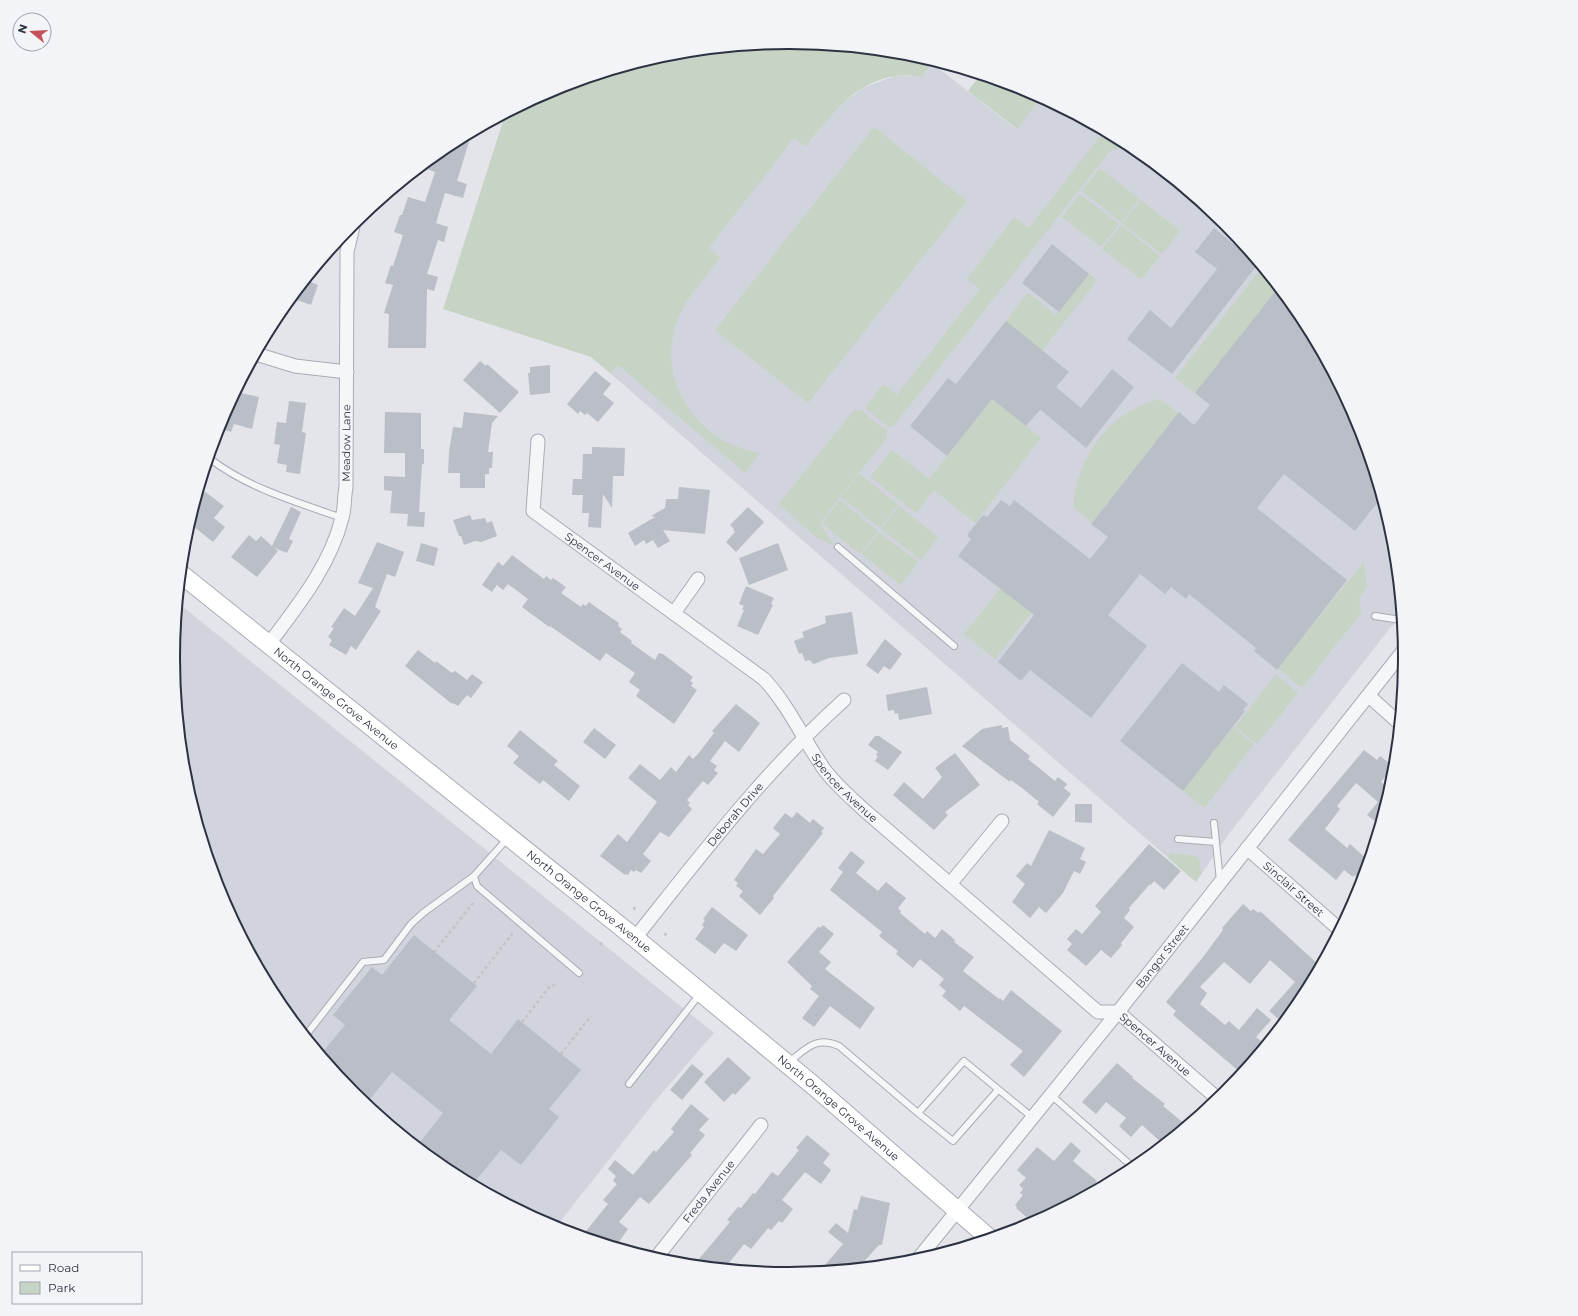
<svg xmlns="http://www.w3.org/2000/svg" width="1578" height="1316" viewBox="0 0 1578 1316" font-family="Montserrat,sans-serif">
<style>
.built{fill:#d1d4dc}
.green{fill:#c7d3c4}
.building{fill:#babec6}
.lines{fill:none;stroke-linecap:round;stroke-linejoin:round}
.service-casing{stroke:#a8acb4;stroke-width:8}
.minor-casing{stroke:#a8acb4;stroke-width:15}
.secondary-casing{stroke:#a8acb4;stroke-width:20}
.path{stroke:#c1c3c8;stroke-width:2.5;stroke-dasharray:3 3;stroke-linecap:butt}
.service{stroke:#f5f6f8;stroke-width:6}
.minor{stroke:#f5f6f8;stroke-width:13}
.secondary{stroke:#fff;stroke-width:18}
.labels{text-anchor:middle;stroke-width:3;stroke-linejoin:round;paint-order:stroke}
.street-label{font-size:11px;fill:#2c3241;stroke:#f2f4f7}
.rim{fill:none;stroke:#2c3241;stroke-width:2}
</style>
<rect width="100%" height="100%" fill="#e3e5ea"/>
<path class="built" d="M 933,64 L 1016,129 L 1041,98 L 1131,146 L 1225,223 L 1301,316 L 1358,422 L 1393,538 L 1401,617 L 1390,628 L 1228,835 L 1196,882 L 611,374 L 794,137 L 806,147 L 837,107 L 863,88 L 895,76 L 923,76 Z
M 178,603 L 714,1033 L 656,1100 L 555,1228 L 447,1170 L 353,1093 L 277,1000 L 220,894 L 185,778 L 173,658 Z"/>
<path class="green" d="M 789,42 L 909,54 L 934,61 L 923,76 C 914,76 904,75 895,76 C 853,83 830,116 806,147 L 794,138 L 709,248 L 720,258 C 706,276 688,295 679,316 C 653,379 696,442 760,453 L 745,473 L 618,365 L 611,374 L 591,357 L 443,309 L 505,115 L 553,89 L 669,54 Z
M 980,75 L 1025,89 L 1041,98 L 1017,129 L 968,91 Z
M 874,127 L 967,201 L 808,403 L 715,330 Z
M 1104,131 L 1128,145 L 1110,151 L 894,425 L 889,427 L 865,408 L 883,384 L 897,395 L 980,289 L 967,279 L 1014,217 L 1029,228 Z
M 1100,168 L 1139,199 L 1121,222 L 1082,191 Z
M 1080,194 L 1119,224 L 1101,247 L 1062,217 Z
M 1141,200 L 1180,231 L 1162,254 L 1122,223 Z
M 1121,225 L 1160,256 L 1141,279 L 1102,249 Z
M 1262,268 L 1278,288 L 1195,393 L 1175,378 Z
M 1089,274 L 1097,280 L 1042,351 L 1006,321 L 1028,293 L 1056,315 Z
M 992,399 L 1041,438 L 975,523 L 934,490 L 916,513 L 870,477 L 892,450 L 929,479 Z
M 1160,399 L 1178,413 L 1092,522 L 1073,507 C 1077,456 1110,411 1160,399 Z
M 855,409 L 858,412 L 860,410 L 887,431 L 887,437 L 820,523 L 834,546 L 816,537 L 779,504 Z
M 860,474 L 898,505 L 880,528 L 841,497 Z
M 840,500 L 878,531 L 860,554 L 822,523 Z
M 899,506 L 938,537 L 921,560 L 881,529 Z
M 879,532 L 918,562 L 901,585 L 862,554 Z
M 1364,562 L 1367,588 L 1359,598 L 1361,613 L 1302,688 L 1278,668 Z
M 1001,588 L 1031,613 L 995,659 L 964,634 Z
M 1276,675 L 1298,693 L 1257,744 L 1235,727 Z
M 1233,727 L 1254,744 L 1204,808 L 1183,791 Z
M 1170,853 L 1194,856 L 1199,858 L 1201,873 L 1196,882 L 1168,858 Z"/>
<path class="building" d="M 472,132 L 457,181 L 467,184 L 463,198 L 445,193 L 436,223 L 448,227 L 444,242 L 438,240 L 427,274 L 438,277 L 434,291 L 427,289 L 426,348 L 388,348 L 389,314 L 384,313 L 393,285 L 385,283 L 391,265 L 393,266 L 403,235 L 394,232 L 400,215 L 402,215 L 408,197 L 425,202 L 435,172 L 421,167 L 447,146 Z
M 1214,228 L 1258,264 L 1172,374 L 1127,339 L 1150,310 L 1171,328 L 1217,269 L 1195,252 Z
M 1052,244 L 1089,274 L 1059,312 L 1022,283 Z
M 306,280 L 318,285 L 311,305 L 291,298 Z
M 1278,288 L 1301,316 L 1358,422 L 1381,498 L 1355,531 L 1284,474 L 1257,508 L 1347,580 L 1277,670 L 1254,651 L 1256,648 L 1189,594 L 1186,599 L 1171,587 L 1165,594 L 1140,574 L 1108,615 L 1147,646 L 1091,718 L 1030,670 L 1021,681 L 998,662 L 1034,615 L 958,556 L 971,539 L 968,536 L 968,534 L 982,516 L 984,515 L 987,517 L 1001,500 L 1010,506 L 1014,500 L 1090,559 L 1108,537 L 1091,524 L 1179,412 L 1194,425 L 1210,405 L 1195,393 Z
M 1006,321 L 1069,372 L 1056,387 L 1081,408 L 1112,369 L 1134,387 L 1086,448 L 1041,410 L 1039,411 L 1026,426 L 992,399 L 947,456 L 910,426 L 948,378 L 956,384 Z
M 480,361 L 486,366 L 487,364 L 519,392 L 500,413 L 463,380 Z
M 550,365 L 550,393 L 530,395 L 528,373 L 530,373 L 530,367 Z
M 595,371 L 611,384 L 603,394 L 614,403 L 598,422 L 587,413 L 585,415 L 580,411 L 578,414 L 567,404 Z
M 236,392 L 259,397 L 252,429 L 234,424 L 231,432 L 218,428 Z
M 289,401 L 306,403 L 302,432 L 306,433 L 300,474 L 286,472 L 287,465 L 277,463 L 280,445 L 274,444 L 277,422 L 286,423 Z
M 385,412 L 421,413 L 421,449 L 424,449 L 424,464 L 422,464 L 419,512 L 425,512 L 424,527 L 407,526 L 408,514 L 390,513 L 392,491 L 384,490 L 384,476 L 405,477 L 405,453 L 384,453 Z
M 464,412 L 498,416 L 492,423 L 488,452 L 493,452 L 492,468 L 489,468 L 489,474 L 485,474 L 485,488 L 460,488 L 460,473 L 448,473 L 449,452 L 453,427 L 462,428 Z
M 592,447 L 625,448 L 624,476 L 613,476 L 612,508 L 603,494 L 601,528 L 588,527 L 589,513 L 582,513 L 583,495 L 572,495 L 573,479 L 582,479 L 583,454 L 592,454 Z
M 679,487 L 710,490 L 705,534 L 663,530 L 670,541 L 658,548 L 653,540 L 646,544 L 644,540 L 635,546 L 628,533 L 655,517 L 651,516 L 665,508 L 666,499 L 678,499 Z
M 200,488 L 224,506 L 214,518 L 225,527 L 213,542 L 189,523 Z
M 291,507 L 301,512 L 289,539 L 293,541 L 287,553 L 274,548 L 278,551 L 257,577 L 231,557 L 249,535 L 256,541 L 261,536 L 272,546 Z
M 748,507 L 764,522 L 736,552 L 726,542 L 735,532 L 733,530 L 734,529 L 730,525 Z
M 470,515 L 472,520 L 485,518 L 487,523 L 492,521 L 497,536 L 481,542 L 475,541 L 464,545 L 461,536 L 459,536 L 453,520 Z
M 377,542 L 404,552 L 395,577 L 387,574 L 375,607 L 381,611 L 356,650 L 351,646 L 346,655 L 329,645 L 332,640 L 328,637 L 334,628 L 331,627 L 344,608 L 355,616 L 373,588 L 358,583 Z
M 421,543 L 438,548 L 434,566 L 416,561 Z
M 778,543 L 788,570 L 749,585 L 739,558 Z
M 512,555 L 544,579 L 546,576 L 551,580 L 553,578 L 566,587 L 561,593 L 581,607 L 583,604 L 586,606 L 589,602 L 603,612 L 619,623 L 618,626 L 622,629 L 620,632 L 632,641 L 631,643 L 655,660 L 659,653 L 663,654 L 693,677 L 690,681 L 693,683 L 691,686 L 697,690 L 674,724 L 636,696 L 640,690 L 629,682 L 635,673 L 606,653 L 600,661 L 550,626 L 549,627 L 522,607 L 528,599 L 508,584 L 503,590 L 497,585 L 492,592 L 482,585 L 498,562 L 503,566 Z
M 746,586 L 774,598 L 771,604 L 773,605 L 758,635 L 737,626 L 744,610 L 742,609 L 744,606 L 739,604 Z
M 852,612 L 858,654 L 829,658 L 814,664 L 812,663 L 810,660 L 805,661 L 802,653 L 799,654 L 794,641 L 804,637 L 802,632 L 826,623 L 825,616 Z
M 885,639 L 902,654 L 890,670 L 884,666 L 878,674 L 866,665 Z
M 418,650 L 435,663 L 436,661 L 452,673 L 455,671 L 467,680 L 472,674 L 483,682 L 471,698 L 467,695 L 458,706 L 453,703 L 452,704 L 405,666 Z
M 1182,663 L 1219,692 L 1224,685 L 1248,704 L 1243,710 L 1245,711 L 1183,791 L 1120,741 Z
M 927,687 L 932,714 L 899,720 L 898,713 L 895,714 L 894,710 L 888,711 L 886,695 Z
M 736,704 L 760,723 L 739,752 L 725,741 L 710,761 L 717,766 L 714,770 L 718,773 L 708,785 L 703,781 L 687,800 L 690,803 L 688,805 L 692,809 L 669,837 L 660,832 L 643,854 L 651,861 L 641,873 L 636,870 L 634,872 L 631,870 L 628,875 L 626,874 L 625,875 L 600,856 L 618,834 L 627,842 L 657,802 L 628,778 L 640,764 L 660,780 L 671,767 L 676,772 L 689,755 L 693,759 L 698,754 L 714,733 L 712,731 Z
M 1002,725 L 1002,728 L 1008,727 L 1010,740 L 1030,756 L 1028,759 L 1055,781 L 1058,777 L 1067,784 L 1064,788 L 1071,794 L 1053,817 L 1037,804 L 1039,802 L 1022,788 L 1011,780 L 1010,782 L 962,746 L 982,729 Z
M 594,728 L 616,745 L 605,759 L 583,742 Z
M 520,730 L 558,761 L 554,765 L 580,786 L 569,801 L 543,780 L 540,784 L 513,763 L 519,756 L 507,746 Z
M 875,736 L 879,736 L 902,752 L 888,770 L 875,761 L 878,756 L 876,755 L 878,752 L 868,745 Z
M 1364,750 L 1377,760 L 1380,756 L 1393,766 L 1381,782 L 1389,789 L 1391,787 L 1379,824 L 1367,815 L 1378,802 L 1356,783 L 1337,806 L 1340,809 L 1325,829 L 1347,848 L 1350,844 L 1368,860 L 1362,881 L 1354,875 L 1353,877 L 1344,870 L 1336,880 L 1288,840 Z
M 955,753 L 980,785 L 945,812 L 948,815 L 934,830 L 893,795 L 904,782 L 923,799 L 942,777 L 935,768 Z
M 1075,804 L 1092,804 L 1092,823 L 1075,822 Z
M 797,812 L 810,823 L 813,819 L 824,828 L 821,832 L 823,833 L 773,896 L 774,898 L 760,915 L 739,896 L 743,891 L 736,886 L 738,883 L 734,880 L 756,849 L 763,854 L 780,834 L 773,828 L 785,813 L 792,818 Z
M 1049,830 L 1085,848 L 1080,859 L 1086,862 L 1080,874 L 1074,871 L 1063,893 L 1046,913 L 1039,907 L 1030,918 L 1012,902 L 1025,884 L 1016,876 L 1027,863 L 1031,866 Z
M 1149,844 L 1181,871 L 1164,890 L 1154,881 L 1151,885 L 1150,884 L 1129,908 L 1130,910 L 1124,918 L 1134,927 L 1121,943 L 1122,945 L 1111,958 L 1101,950 L 1086,966 L 1067,950 L 1072,944 L 1067,939 L 1076,929 L 1082,934 L 1101,912 L 1095,906 Z
M 851,851 L 865,862 L 856,873 L 878,891 L 886,882 L 906,898 L 898,908 L 901,911 L 900,913 L 925,934 L 927,931 L 935,938 L 942,929 L 955,940 L 954,942 L 974,957 L 963,971 L 999,999 L 1000,998 L 1003,1001 L 1011,990 L 1062,1031 L 1024,1077 L 1010,1065 L 1023,1051 L 964,1006 L 960,1011 L 942,996 L 946,991 L 939,985 L 944,979 L 920,959 L 913,968 L 896,954 L 898,951 L 879,936 L 882,932 L 830,890 L 843,872 L 838,868 Z
M 1243,904 L 1251,911 L 1253,909 L 1259,913 L 1260,911 L 1320,966 L 1301,1000 L 1283,1023 L 1269,1011 L 1295,982 L 1270,960 L 1250,984 L 1224,962 L 1200,987 L 1207,993 L 1200,1004 L 1225,1025 L 1229,1021 L 1239,1030 L 1257,1008 L 1271,1020 L 1256,1037 L 1262,1042 L 1260,1044 L 1263,1046 L 1241,1073 L 1173,1015 L 1176,1011 L 1166,1002 L 1203,957 L 1223,930 L 1222,928 Z
M 712,907 L 748,935 L 736,951 L 724,943 L 715,954 L 695,939 L 704,927 L 702,925 L 705,920 L 703,919 Z
M 823,925 L 834,934 L 819,952 L 831,962 L 825,969 L 875,1008 L 860,1029 L 830,1006 L 814,1027 L 802,1018 L 819,996 L 810,989 L 812,986 L 787,962 L 819,926 L 820,928 Z
M 414,935 L 477,986 L 449,1020 L 491,1054 L 518,1019 L 581,1070 L 549,1109 L 559,1117 L 521,1165 L 501,1150 L 473,1184 L 447,1170 L 417,1146 L 443,1113 L 392,1072 L 366,1104 L 353,1093 L 321,1054 L 345,1025 L 333,1015 L 372,967 L 382,975 Z
M 728,1057 L 751,1078 L 735,1095 L 733,1093 L 724,1102 L 704,1082 Z
M 1117,1063 L 1133,1077 L 1132,1078 L 1165,1104 L 1163,1106 L 1186,1125 L 1163,1144 L 1142,1125 L 1131,1137 L 1119,1126 L 1126,1118 L 1106,1102 L 1096,1114 L 1082,1102 Z
M 692,1064 L 704,1074 L 682,1100 L 670,1090 Z
M 691,1104 L 709,1119 L 699,1130 L 705,1135 L 690,1153 L 692,1155 L 649,1204 L 640,1197 L 619,1222 L 628,1229 L 618,1243 L 616,1241 L 612,1245 L 582,1236 L 608,1204 L 603,1200 L 617,1184 L 613,1181 L 616,1176 L 608,1169 L 615,1160 L 633,1175 L 654,1150 L 656,1152 L 674,1132 L 671,1129 Z
M 807,1135 L 830,1154 L 823,1163 L 831,1170 L 821,1184 L 805,1172 L 782,1200 L 793,1209 L 782,1223 L 779,1221 L 771,1230 L 768,1228 L 751,1249 L 744,1244 L 725,1268 L 694,1265 L 730,1222 L 727,1220 L 738,1207 L 741,1208 L 753,1193 L 755,1194 L 772,1172 L 778,1176 L 799,1150 L 796,1148 Z
M 1071,1142 L 1081,1151 L 1073,1161 L 1097,1181 L 1085,1195 L 1033,1223 L 1016,1208 L 1017,1207 L 1015,1205 L 1023,1195 L 1020,1193 L 1023,1189 L 1019,1185 L 1026,1178 L 1017,1170 L 1037,1147 L 1054,1161 Z
M 861,1196 L 890,1203 L 882,1245 L 879,1245 L 859,1267 L 820,1271 L 843,1244 L 828,1232 L 836,1223 L 848,1233 L 854,1209 L 857,1210 Z"/>
<g class="lines">
<defs>
<path id="service" d="M 209,458 C 247,488 297,502 342,518
M 838,547 L 954,646
M 1375,616 L 1401,620
M 1214,823 L 1220,881
M 508,838 L 474,876 L 477,886 L 579,973
M 1178,839 L 1216,842
M 306,1035 L 363,962 L 384,960 L 411,924 L 423,913 L 474,876
M 789,1062 C 807,1048 816,1036 839,1046 L 918,1113 L 964,1061 L 1033,1118
M 629,1084 L 700,994
M 1051,1095 L 1134,1168
M 918,1113 L 953,1141 L 998,1090"/>
<g id="minor">
<path d="M 256,354 L 295,366 L 347,372"/>
<path id="s1" d="M 538,441 L 533,511 L 764,679 C 789,706 803,739 824,769 C 835,784 849,796 863,809 L 1098,1012 L 1118,1012 L 1218,1099"/>
<path d="M 674,613 L 698,579"/>
<path id="s2" d="M 269,644 C 298,605 330,566 342,518 C 345,508 344,497 346,487 L 347,252 L 354,222"/>
<path d="M 1369,696 L 1399,723"/>
<path id="s3" d="M 1247,848 L 1339,929"/>
<path d="M 950,884 L 1002,821"/>
<path id="s4" d="M 635,938 C 701,855 765,771 844,700"/>
<path id="s5" d="M 656,1258 L 761,1125"/>
<path id="s6" d="M 918,1259 L 1118,1012 L 1404,650"/>
</g>
<g id="secondary">
<path id="s7" d="M 181,574 L 635,938 L 814,1086 L 989,1238"/>
</g>
</defs>
<use href="#service" class="service-casing"/>
<use href="#minor" class="minor-casing"/>
<use href="#secondary" class="secondary-casing"/>
<path class="path" d="M 634,907 L 635,911
M 664,934 L 669,935
M 600,945 L 603,942
M 434,952 L 474,902
M 474,983 L 513,933
M 522,1022 L 550,986 L 558,984
M 561,1054 L 591,1016"/>
<use href="#service" class="service"/>
<use href="#minor" class="minor"/>
<use href="#secondary" class="secondary"/>
</g>
<g class="labels">
<g class="street-label">
<text dy="4" stroke="none"><textPath href="#s2" startOffset="222">Meadow Lane</textPath></text>
<text dy="4" stroke="none"><textPath href="#s1" startOffset="156">Spencer Avenue</textPath></text>
<text dy="4" stroke="none"><textPath href="#s7" startOffset="199">North Orange Grove Avenue</textPath></text>
<text dy="4" stroke="none"><textPath href="#s1" startOffset="492">Spencer Avenue</textPath></text>
<text dy="4" stroke="none"><textPath href="#s4" startOffset="159">Deborah Drive</textPath></text>
<text dy="4" stroke="none"><textPath href="#s3" startOffset="62">Sinclair Street</textPath></text>
<text dy="4" stroke="none"><textPath href="#s7" startOffset="523">North Orange Grove Avenue</textPath></text>
<text dy="4" stroke="none"><textPath href="#s6" startOffset="389">Bangor Street</textPath></text>
<text dy="4" stroke="none"><textPath href="#s1" startOffset="900">Spencer Avenue</textPath></text>
<text dy="4" stroke="none"><textPath href="#s7" startOffset="847">North Orange Grove Avenue</textPath></text>
<text dy="4" stroke="none"><textPath href="#s5" startOffset="85">Freda Avenue</textPath></text>
</g>
</g>
<path d="M0 0H1578V1316H0ZM180 658a609 609 0 1 1 1218 0a609 609 0 1 1-1218 0Z" fill="#f2f4f7" fill-rule="evenodd"/>
<path class="rim" d="M180 658a609 609 0 1 1 1218 0a609 609 0 1 1-1218 0Z"/>
<rect x="12" y="1252" width="130" height="52" fill="#f2f4f7" stroke="#a3a6ae"/>
<rect x="20" y="1265" width="20" height="6" fill="#ffffff" stroke="#a3a6ae"/>
<text x="48" y="1272" font-size="12" fill="#2c3241">Road</text>
<rect x="20" y="1282" width="20" height="12" fill="#c7d3c4" stroke="#a3a6ae"/>
<text x="48" y="1292" font-size="12" fill="#2c3241">Park</text>
<g transform="translate(32 32) rotate(288)"><circle r="19" fill="#f2f4f7" stroke="#a3a6ae"/>
<path d="M0-3L7 15L0 10L-7 15Z" fill="#c65159"/>
<text y="-6" font-size="11" font-weight="bold" text-anchor="middle" fill="#2c3241">N</text>
</g>
</svg>
